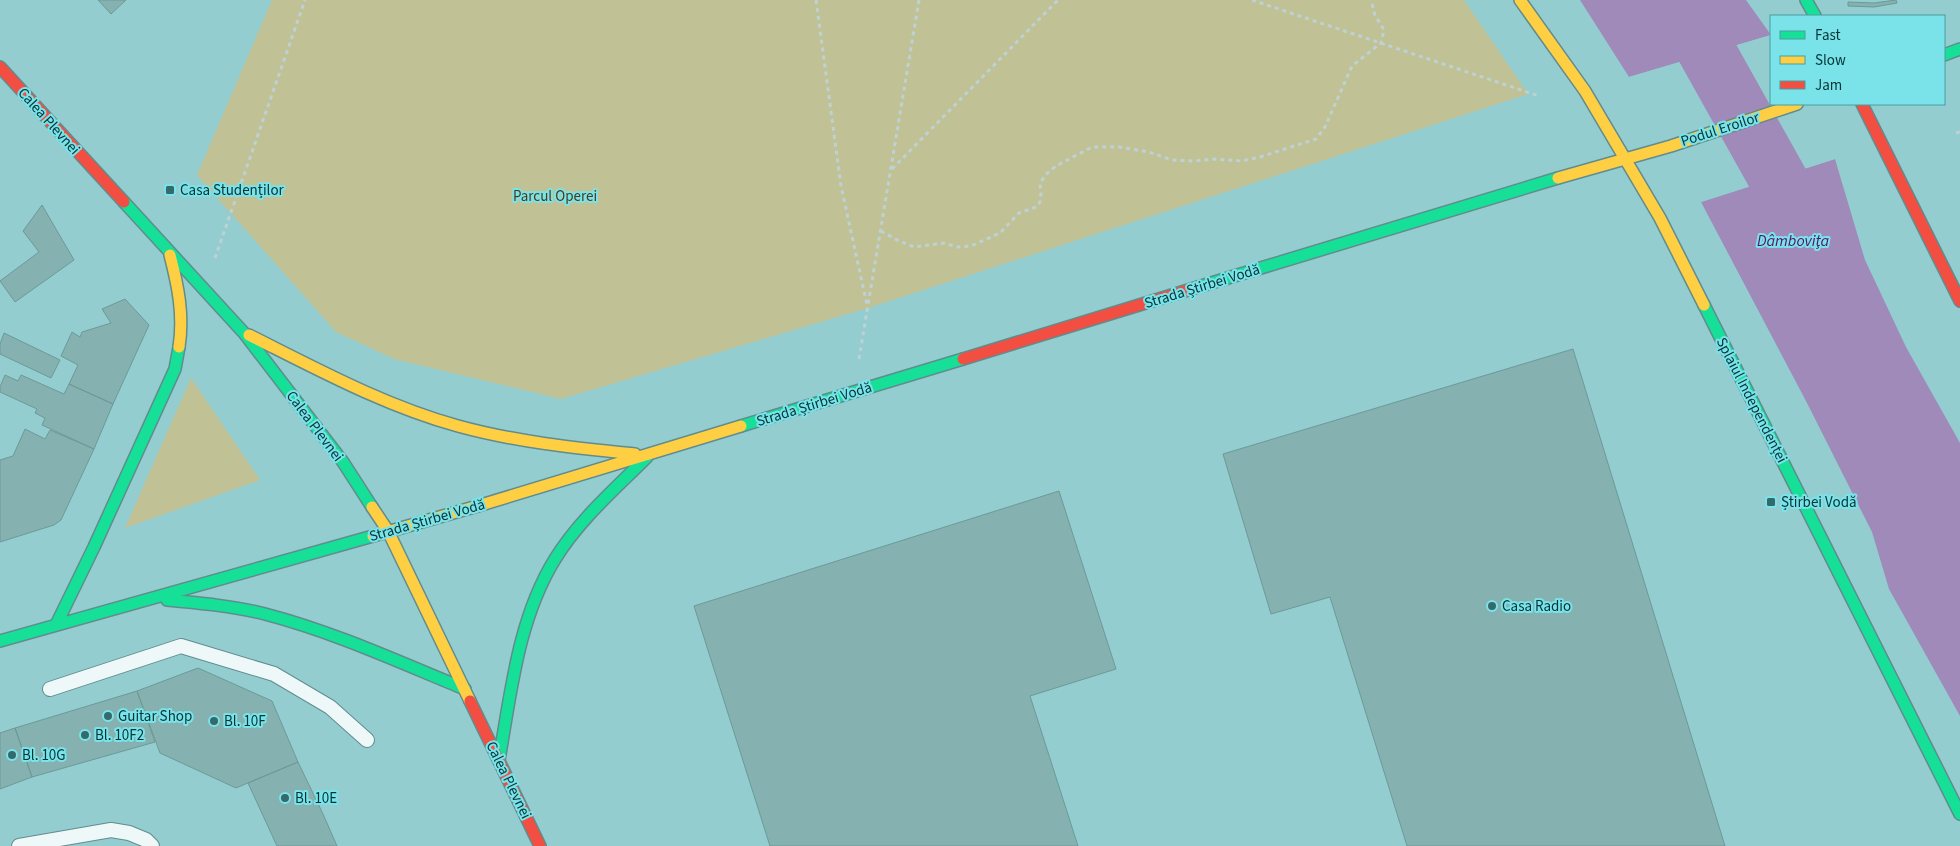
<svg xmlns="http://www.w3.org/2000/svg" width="1960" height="846" viewBox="0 0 1960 846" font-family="'Source Sans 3',sans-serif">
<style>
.green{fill:#c0c195}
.water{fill:#9f8aba}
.pier{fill:#93cdd0}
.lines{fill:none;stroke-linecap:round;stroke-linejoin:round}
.river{stroke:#9f8aba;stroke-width:58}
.building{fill:#85b2b0;stroke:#6b9a98}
.lane-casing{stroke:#618c8e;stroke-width:16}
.fast-casing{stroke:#618c8e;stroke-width:14}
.slow-casing{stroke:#618c8e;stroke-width:14}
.jam-casing{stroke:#618c8e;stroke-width:14}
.path{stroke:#bed1d3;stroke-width:3;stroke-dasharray:4 4;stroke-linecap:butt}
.lane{stroke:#eff8f8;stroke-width:14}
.fast{stroke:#16e098;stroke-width:11}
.slow{stroke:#ffcf43;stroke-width:11}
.jam{stroke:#f24e42;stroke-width:11}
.poi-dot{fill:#356a6d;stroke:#7ae3e9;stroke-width:2}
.labels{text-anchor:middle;stroke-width:4;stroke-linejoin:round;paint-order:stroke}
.street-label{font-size:15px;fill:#033537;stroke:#7ae3e9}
.poi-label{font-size:15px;fill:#033537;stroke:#7ae3e9;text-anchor:start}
.park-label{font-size:15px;fill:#4d3915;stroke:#7ae3e9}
.water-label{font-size:16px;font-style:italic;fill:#591267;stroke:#7ae3e9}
</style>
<rect width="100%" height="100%" fill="#93cdd0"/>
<path class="green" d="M 272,0 L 1464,0 L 1528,94 L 868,308 L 561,399 L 394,359 L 336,332 L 197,175 Z
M 191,378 L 260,480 L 125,528 Z"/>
<path class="water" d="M 1580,0 L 1746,0 L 1771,35 L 1629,77 Z
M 1835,159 L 1865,260 L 1906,347 L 1960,443 L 1960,716 L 1889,589 L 1872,532 L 1806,401 L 1701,202 Z"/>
<path class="pier" d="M 1771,35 L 1771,37 L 1630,80 L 1629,77 Z
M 1834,157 L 1835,159 L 1701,202 L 1700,199 Z"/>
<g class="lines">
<path class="river" d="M 1675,0 L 1692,25 L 1816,247"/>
</g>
<path class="building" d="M 98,0 L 126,0 L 111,14 Z
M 1896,0 L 1897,3 L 1874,7 L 1848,6 L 1848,2 L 1874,3 Z
M 42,205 L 74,260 L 15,302 L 0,281 L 39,252 L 23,231 Z
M 125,299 L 149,325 L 113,404 L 69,384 L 78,365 L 61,356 L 72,332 L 80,337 L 82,332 L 111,323 L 102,309 Z
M 4,333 L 60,360 L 51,378 L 0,354 L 0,344 Z
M 1573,349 L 1725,846 L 1407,846 L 1330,597 L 1271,614 L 1223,454 Z
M 5,375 L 18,381 L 21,375 L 64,394 L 69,384 L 113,404 L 94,449 L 42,425 L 45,418 L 35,413 L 37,409 L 0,392 L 0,387 Z
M 25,429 L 45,439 L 50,430 L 94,449 L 61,520 L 54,525 L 0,542 L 0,460 L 13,456 Z
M 1059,491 L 1116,669 L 1030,696 L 1078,846 L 770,846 L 694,606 Z
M 198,668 L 272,701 L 298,762 L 236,788 L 160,753 L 137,691 Z
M 137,691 L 155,742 L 32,777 L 15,728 Z
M 15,728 L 32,777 L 0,789 L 0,733 Z
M 298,762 L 323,814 L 337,846 L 277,846 L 248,783 Z"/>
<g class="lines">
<defs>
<path id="lane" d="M 50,689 L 181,646 L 274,674 L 330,707 L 367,740
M 19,846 L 111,830 L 129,833 L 146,840 L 152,846"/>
<path id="fast" d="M 1806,0 L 1815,16
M 1944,55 L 1960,49
M 124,202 L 244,333 L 343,462 L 372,507
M 1198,287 L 1558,178
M 1704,305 L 1960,814
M 741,426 L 963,359
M 167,600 C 200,603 233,606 265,614 C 334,632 399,662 465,689
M 56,625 L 94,547 L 175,369 L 179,347
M 0,641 L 373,536
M 499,760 C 511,692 518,619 555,559 C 579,520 615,489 647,457"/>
<path id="slow" d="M 1520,0 L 1585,91 L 1660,218 L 1704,305
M 1558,178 L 1671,146 L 1797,104
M 170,255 C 178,286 184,315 179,347
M 249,335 C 317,369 385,406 458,426 C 516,442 576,448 635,454
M 372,507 L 388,531 L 470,701
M 373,536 L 481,505 L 741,426"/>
<path id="jam" d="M 0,67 L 124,202
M 1862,104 L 1960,301
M 963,359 L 1198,287
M 470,701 L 540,846"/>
</defs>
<use href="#lane" class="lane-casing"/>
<use href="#fast" class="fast-casing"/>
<use href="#slow" class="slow-casing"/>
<use href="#jam" class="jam-casing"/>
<path class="path" d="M 816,0 L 841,186 L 867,305
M 1252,0 L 1539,96
M 1956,133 L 1960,132
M 892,169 L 1058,0
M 881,231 L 897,240 L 914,247 L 944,243 L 957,247 L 971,246 L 1000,233 L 1019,213 L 1036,207 L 1040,202 L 1041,193 L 1040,184 L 1045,175 L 1056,166 L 1092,147 L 1119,147 L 1149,152 L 1172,160 L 1193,161 L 1214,159 L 1242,161 L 1260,157 L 1316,139 L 1325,127 L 1352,66 L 1381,43 L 1384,30 L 1375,15 L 1371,0
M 215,258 L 305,0
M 859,359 L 919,0"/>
<use href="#lane" class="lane"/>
<use href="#fast" class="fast"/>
<use href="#slow" class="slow"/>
<use href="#jam" class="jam"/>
</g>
<g class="poi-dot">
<rect x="165" y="185" width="10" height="10" rx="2.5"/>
<rect x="1766" y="497" width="10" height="10" rx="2.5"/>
<circle cx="1492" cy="606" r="5"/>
<circle cx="108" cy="716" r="5"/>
<circle cx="214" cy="721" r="5"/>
<circle cx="85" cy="735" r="5"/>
<circle cx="12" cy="755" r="5"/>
<circle cx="285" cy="798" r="5"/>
</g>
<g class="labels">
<g class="street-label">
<text transform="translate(49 121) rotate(48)" y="5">Calea Plevnei</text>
<text transform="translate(1720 129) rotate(-18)" y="5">Podul Eroilor</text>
<text transform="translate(1202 286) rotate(-17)" y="5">Strada Știrbei Vodă</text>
<text transform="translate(1752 400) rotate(63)" y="5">Splaiul Independenței</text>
<text transform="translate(814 404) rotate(-17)" y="5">Strada Știrbei Vodă</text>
<text transform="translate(315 426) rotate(53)" y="5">Calea Plevnei</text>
<text transform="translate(427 520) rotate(-16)" y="5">Strada Știrbei Vodă</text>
<text transform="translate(509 780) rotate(64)" y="5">Calea Plevnei</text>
</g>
<g class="poi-label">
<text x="180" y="195">Casa Studenților</text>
<text x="1781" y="507">Știrbei Vodă</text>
<text x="1502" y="611">Casa Radio</text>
<text x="118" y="721">Guitar Shop</text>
<text x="224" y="726">Bl. 10F</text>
<text x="95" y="740">Bl. 10F2</text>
<text x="22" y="760">Bl. 10G</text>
<text x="295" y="803">Bl. 10E</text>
</g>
<g class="park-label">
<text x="555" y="201">Parcul Operei</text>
</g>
<g class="water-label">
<text x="1793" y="246">Dâmbovița</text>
</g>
</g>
<rect x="1770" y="15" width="175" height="90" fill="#7ae3e9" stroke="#4a9da2"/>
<rect x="1780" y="31" width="25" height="8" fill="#16e098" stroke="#4a9da2"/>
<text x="1815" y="40" font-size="15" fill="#033537">Fast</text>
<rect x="1780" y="56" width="25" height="8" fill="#ffcf43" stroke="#4a9da2"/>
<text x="1815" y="65" font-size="15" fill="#033537">Slow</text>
<rect x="1780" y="81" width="25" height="8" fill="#f24e42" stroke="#4a9da2"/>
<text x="1815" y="90" font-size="15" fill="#033537">Jam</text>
</svg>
